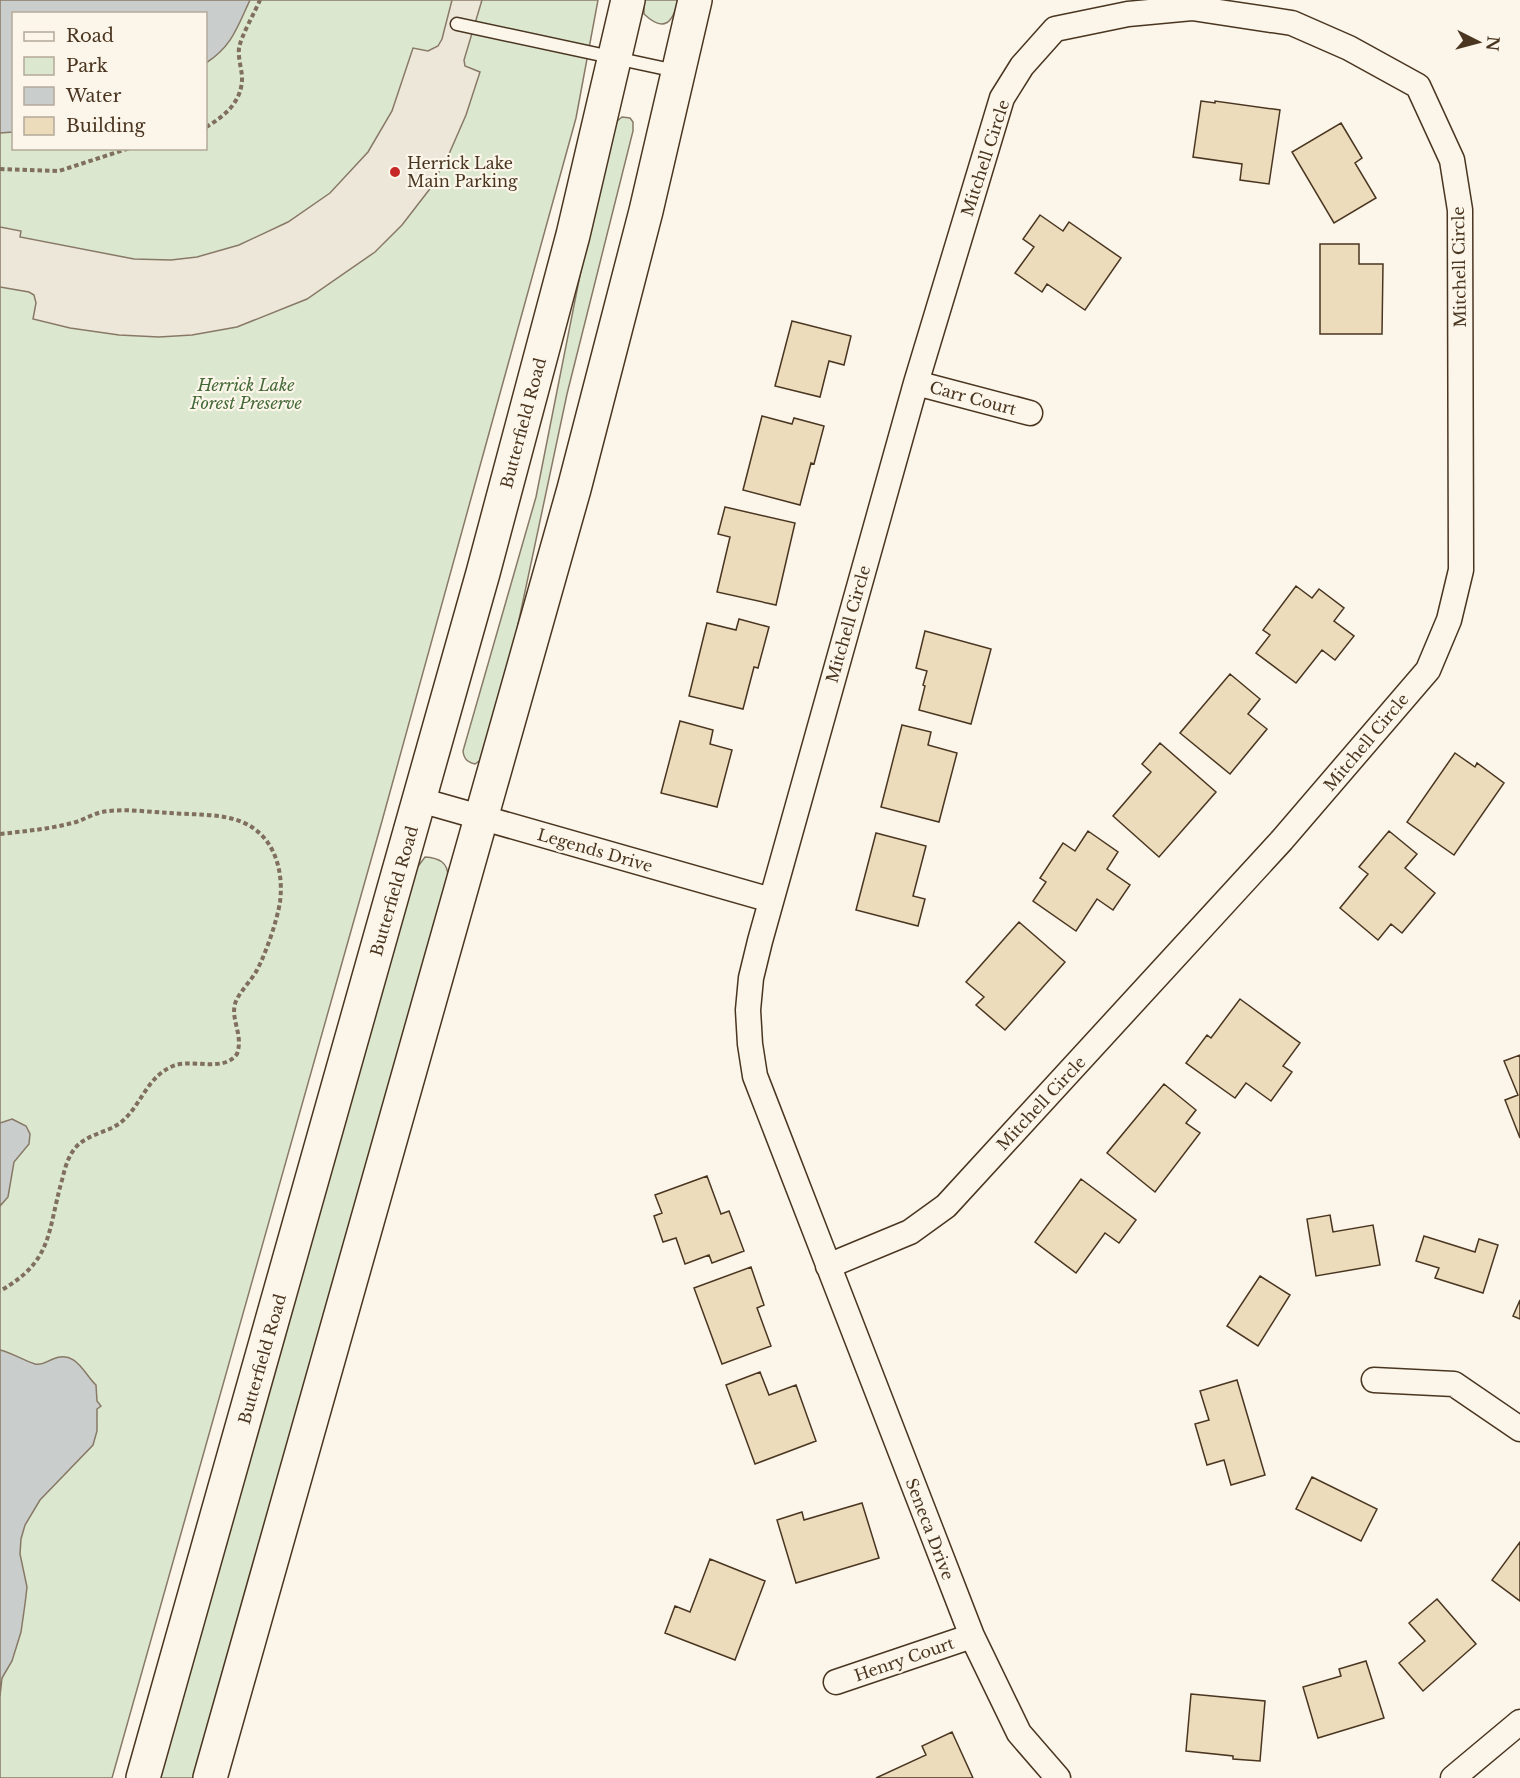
<svg xmlns="http://www.w3.org/2000/svg" width="1520" height="1778" viewBox="0 0 1520 1778" font-family="'Libre Baskerville',serif">
<style>
.green{fill:#dce7d0;stroke:#887966;stroke-width:1.5;fill-rule:evenodd}
.parking{fill:#ede7d9;stroke:#887966;stroke-width:1.5}
.water{fill:#c9cecd;stroke:#887966;stroke-width:1.5}
.building{fill:#ecdcbc;stroke:#4a3520;stroke-width:1.5}
.lines{fill:none;stroke-linecap:round;stroke-linejoin:round}
.lane-casing{stroke:#4a3520;stroke-width:15}
.street-casing{stroke:#4a3520;stroke-width:27}
.primary-casing{stroke:#4a3520;stroke-width:36}
.path{stroke:#7f6f5c;stroke-width:4;stroke-dasharray:4.5 3;stroke-linecap:butt}
.lane{stroke:#fbf6e9;stroke-width:12}
.street{stroke:#fbf6e9;stroke-width:24}
.primary{stroke:#fbf6e9;stroke-width:33}
.poi-dot{fill:#c62828;stroke:#fbf6e9;stroke-width:2}
.labels{text-anchor:middle;stroke-width:4.5;stroke-linejoin:round;paint-order:stroke}
.street-label{font-size:16px;fill:#4a3520;stroke:#fbf6e9}
.poi-label{font-size:16px;fill:#4a3520;stroke:#fbf6e9;text-anchor:start}
.park-label{font-size:16px;font-style:italic;fill:#436837;stroke:#fbf6e9}
</style>
<rect width="100%" height="100%" fill="#fbf6e9"/>
<path class="green" d="M 0,0 L 598,0 L 576,118 L 382,821 L 112,1778 L 0,1778 ZM 14,14 L 206,14 L 206,148 L 14,148 Z
M 644,0 L 678,0 C 673,23 664,33 644,14 Z
M 622,117 L 630,118 L 633,122 L 633,131 L 567,394 L 513,648 L 482,759 L 475,764 C 467,762 464,759 463,751 L 536,497 L 587,240 L 616,122 Z
M 425,857 C 439,858 448,862 448,877 L 194,1778 L 160,1778 L 416,869 Z"/>
<path class="parking" d="M 452,0 L 482,0 L 464,60 L 465,66 L 480,72 L 466,115 L 449,154 L 429,190 L 402,225 L 375,252 L 307,299 L 237,327 L 192,335 L 159,337 L 119,335 L 70,328 L 33,319 L 36,303 L 34,295 L 29,292 L 0,287 L 0,227 L 21,231 L 20,237 L 134,259 L 171,260 L 197,257 L 239,245 L 288,222 L 330,193 L 368,152 L 392,111 L 413,48 L 428,51 L 438,46 L 442,39 Z"/>
<path class="water" d="M 0,0 L 250,0 C 237,28 232,46 206,63 L 206,14 L 14,14 L 13,132 L 0,133 Z
M 12,1119 L 26,1126 L 30,1134 L 29,1144 L 14,1162 L 8,1197 L 0,1206 L 0,1123 Z
M 0,1350 C 12,1353 23,1360 35,1364 C 42,1366 47,1361 53,1359 C 76,1349 84,1374 96,1385 L 97,1401 L 101,1406 L 97,1409 L 97,1431 L 93,1445 L 40,1500 L 25,1525 L 21,1539 L 20,1554 L 27,1587 L 25,1604 L 21,1632 L 12,1661 L 2,1678 L 0,1696 Z"/>
<path class="building" d="M 1201,101 L 1215,103 L 1215,101 L 1280,110 L 1269,184 L 1240,180 L 1242,164 L 1193,157 Z
M 1341,123 L 1362,158 L 1355,163 L 1376,198 L 1334,223 L 1292,152 Z
M 1040,215 L 1063,231 L 1069,222 L 1121,258 L 1085,310 L 1047,284 L 1042,292 L 1015,273 L 1034,247 L 1023,239 Z
M 1320,244 L 1359,244 L 1359,264 L 1383,264 L 1382,334 L 1320,334 Z
M 792,321 L 851,336 L 844,365 L 829,361 L 820,397 L 775,386 Z
M 762,416 L 792,424 L 794,418 L 824,426 L 814,464 L 811,463 L 800,505 L 743,490 Z
M 725,507 L 795,523 L 776,605 L 717,592 L 730,537 L 718,534 Z
M 1296,586 L 1312,598 L 1319,589 L 1344,608 L 1334,621 L 1354,636 L 1335,660 L 1322,650 L 1296,683 L 1256,653 L 1270,635 L 1263,630 Z
M 739,619 L 769,627 L 758,668 L 754,667 L 743,709 L 689,696 L 707,623 L 736,630 Z
M 925,631 L 991,649 L 971,724 L 919,710 L 925,686 L 923,685 L 927,671 L 916,668 Z
M 1230,674 L 1260,699 L 1248,714 L 1267,729 L 1230,774 L 1180,733 Z
M 680,721 L 713,730 L 710,744 L 732,750 L 717,807 L 661,793 Z
M 902,725 L 931,732 L 928,745 L 957,753 L 939,822 L 881,807 Z
M 1160,743 L 1216,792 L 1159,857 L 1113,816 L 1151,772 L 1142,764 Z
M 1455,753 L 1475,767 L 1477,763 L 1504,783 L 1454,855 L 1407,822 Z
M 1088,831 L 1118,852 L 1107,869 L 1130,885 L 1113,910 L 1097,899 L 1076,931 L 1033,901 L 1046,882 L 1040,878 L 1063,843 L 1075,851 Z
M 1389,831 L 1417,854 L 1405,868 L 1435,893 L 1402,933 L 1391,924 L 1378,940 L 1340,908 L 1368,874 L 1359,867 Z
M 876,833 L 926,846 L 913,896 L 925,899 L 918,926 L 856,910 Z
M 1019,922 L 1065,962 L 1005,1030 L 976,1005 L 984,997 L 966,982 Z
M 1240,999 L 1300,1043 L 1283,1066 L 1292,1072 L 1271,1101 L 1246,1083 L 1235,1098 L 1186,1063 L 1207,1035 L 1211,1038 Z
M 1520,1055 L 1520,1138 L 1505,1100 L 1518,1095 L 1504,1061 Z
M 1164,1084 L 1196,1110 L 1186,1123 L 1200,1133 L 1155,1192 L 1107,1153 Z
M 707,1176 L 721,1214 L 729,1211 L 744,1251 L 712,1263 L 709,1255 L 685,1264 L 676,1238 L 663,1242 L 654,1216 L 662,1213 L 655,1195 Z
M 1081,1179 L 1136,1220 L 1119,1243 L 1105,1233 L 1076,1273 L 1035,1242 Z
M 1330,1215 L 1333,1232 L 1373,1225 L 1380,1265 L 1316,1276 L 1307,1219 Z
M 1424,1236 L 1475,1252 L 1479,1239 L 1498,1245 L 1483,1293 L 1435,1278 L 1439,1268 L 1416,1261 Z
M 751,1267 L 764,1305 L 757,1308 L 771,1346 L 722,1364 L 694,1288 Z
M 1260,1276 L 1290,1295 L 1258,1346 L 1227,1326 Z
M 1520,1300 L 1520,1319 L 1513,1316 Z
M 760,1372 L 769,1395 L 796,1385 L 816,1441 L 755,1464 L 726,1385 Z
M 1237,1380 L 1265,1475 L 1231,1485 L 1224,1460 L 1207,1465 L 1195,1424 L 1209,1420 L 1200,1391 Z
M 1312,1477 L 1377,1509 L 1361,1541 L 1296,1509 Z
M 862,1503 L 879,1558 L 796,1583 L 777,1520 L 802,1512 L 804,1520 Z
M 1520,1542 L 1520,1601 L 1492,1580 Z
M 710,1559 L 765,1581 L 735,1660 L 665,1633 L 675,1606 L 690,1612 Z
M 1437,1599 L 1476,1644 L 1423,1691 L 1399,1663 L 1425,1641 L 1409,1623 Z
M 1366,1661 L 1384,1718 L 1318,1738 L 1303,1687 L 1341,1676 L 1339,1669 Z
M 1191,1694 L 1265,1701 L 1260,1761 L 1233,1759 L 1233,1756 L 1186,1751 Z
M 952,1732 L 973,1778 L 876,1778 L 926,1755 L 922,1746 Z"/>
<g class="lines">
<defs>
<path id="lane" d="M 457,24 L 676,71"/>
<path id="street" d="M 916,383 L 1030,413
M 420,800 L 771,900
M 828,1266 L 910,1232 L 946,1206 L 1282,840 L 1428,670 L 1449,620 L 1461,570 L 1460,210 L 1452,160 L 1418,86 L 1349,48 L 1292,23 L 1192,8 L 1128,14 L 1055,29 L 1022,66 L 1002,98 L 916,383 L 760,941 L 751,978 L 748,1010 L 750,1044 L 755,1076 L 972,1636 L 1019,1733 L 1058,1778
M 1374,1380 L 1454,1384 L 1520,1429
M 836,1682 L 972,1636
M 1453,1778 L 1520,1722"/>
<path id="primary" d="M 143,1778 L 483,573 L 573,235 L 628,0
M 210,1778 L 574,489 L 646,211 L 695,0"/>
</defs>
<use href="#lane" class="lane-casing"/>
<use href="#street" class="street-casing"/>
<use href="#primary" class="primary-casing"/>
<path class="path" d="M 206,127 C 225,116 243,101 242,76 C 241,67 238,57 239,48 C 241,36 255,12 260,0
M 0,169 L 59,171 L 130,148
M 0,834 C 26,831 51,829 76,822 C 85,819 93,814 102,812 C 123,808 148,812 170,813 C 193,815 220,813 242,822 C 274,835 284,870 280,902 C 277,921 266,953 257,970 C 251,981 241,990 236,1001 C 229,1018 244,1034 237,1054 C 223,1073 193,1058 173,1066 C 146,1077 141,1107 120,1123 C 106,1133 88,1134 76,1147 C 68,1156 65,1168 62,1180 C 47,1233 53,1261 0,1291"/>
<use href="#lane" class="lane"/>
<use href="#street" class="street"/>
<use href="#primary" class="primary"/>
</g>
<circle class="poi-dot" cx="395" cy="172" r="6"/>
<g class="labels">
<g class="street-label">
<text transform="translate(985 158) rotate(-72)" y="6">Mitchell Circle</text>
<text transform="translate(1459 267) rotate(-91)" y="6">Mitchell Circle</text>
<text transform="translate(973 398) rotate(15)" y="6">Carr Court</text>
<text transform="translate(523 423) rotate(-75)" y="6">Butterfield Road</text>
<text transform="translate(848 624) rotate(-74)" y="6">Mitchell Circle</text>
<text transform="translate(1366 742) rotate(-50)" y="6">Mitchell Circle</text>
<text transform="translate(595 850) rotate(16)" y="6">Legends Drive</text>
<text transform="translate(394 891) rotate(-74)" y="6">Butterfield Road</text>
<text transform="translate(1041 1103) rotate(-47)" y="6">Mitchell Circle</text>
<text transform="translate(262 1359) rotate(-74)" y="6">Butterfield Road</text>
<text transform="translate(930 1529) rotate(69)" y="6">Seneca Drive</text>
<text transform="translate(904 1659) rotate(-19)" y="6">Henry Court</text>
</g>
<g class="poi-label">
<text x="407" y="169">Herrick Lake<tspan x="407" dy="18">Main Parking</tspan></text>
</g>
<g class="park-label">
<text x="246" y="391">Herrick Lake<tspan x="246" dy="18">Forest Preserve</tspan></text>
</g>
</g>
<rect x="12" y="12" width="195" height="138" fill="#fbf6e9" stroke="#b4a999" stroke-width="1.5"/>
<rect x="24" y="32" width="30" height="9" fill="#fbf6e9" stroke="#b4a999" stroke-width="1.5"/>
<text x="66" y="42" font-size="18" fill="#4a3520">Road</text>
<rect x="24" y="57" width="30" height="18" fill="#dce7d0" stroke="#b4a999" stroke-width="1.5"/>
<text x="66" y="72" font-size="18" fill="#4a3520">Park</text>
<rect x="24" y="87" width="30" height="18" fill="#c9cecd" stroke="#b4a999" stroke-width="1.5"/>
<text x="66" y="102" font-size="18" fill="#4a3520">Water</text>
<rect x="24" y="117" width="30" height="18" fill="#ecdcbc" stroke="#b4a999" stroke-width="1.5"/>
<text x="66" y="132" font-size="18" fill="#4a3520">Building</text>
<g transform="translate(1478 42) rotate(96)" stroke="#fbf6e9" stroke-width="4.5" paint-order="stroke">
<path d="M0-4.5L10 22L0 15L-10 22Z" fill="#4a3520"/>
<text y="-9" font-size="16" font-weight="bold" text-anchor="middle" fill="#4a3520">N</text>
</g>
</svg>
